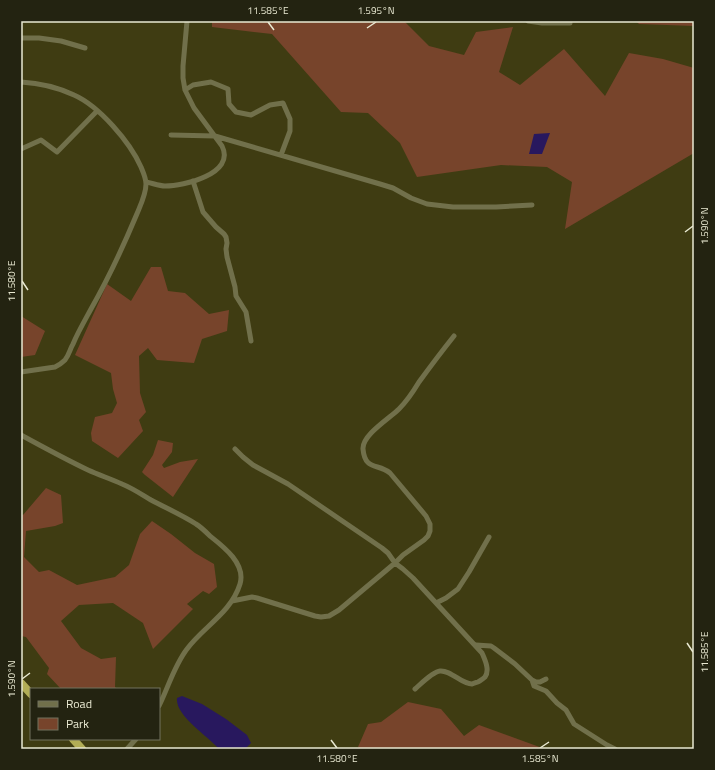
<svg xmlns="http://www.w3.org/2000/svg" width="715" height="770" viewBox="0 0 715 770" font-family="'Titillium Web',sans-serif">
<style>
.green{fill:#77442b}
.water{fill:#28185e}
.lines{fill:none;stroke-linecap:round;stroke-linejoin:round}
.minor{stroke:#71704b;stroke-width:5}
.trunk{stroke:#b2ad56;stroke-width:8}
.ticks{fill:none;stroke:#e9e9d2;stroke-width:1.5}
.neatline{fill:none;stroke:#e9e9d2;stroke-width:1.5}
.ticks-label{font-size:10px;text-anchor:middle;fill:#e9e9d2}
</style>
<rect width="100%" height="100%" fill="#3f3c12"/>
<path class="green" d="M 212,21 L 404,21 L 429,46 L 464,55 L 476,32 L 513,27 L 499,72 L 520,85 L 564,49 L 605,96 L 629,53 L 663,59 L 694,68 L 694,153 L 565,229 L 572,182 L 547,167 L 501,165 L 417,177 L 400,143 L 368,113 L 341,112 L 272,34 L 212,27 Z
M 636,21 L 694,21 L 694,26 L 639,24 Z
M 151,267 L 161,267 L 168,291 L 185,293 L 209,314 L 229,310 L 227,331 L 202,339 L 194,363 L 157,360 L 148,348 L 139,356 L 140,393 L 146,412 L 139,420 L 143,431 L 118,458 L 92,441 L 91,433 L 95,417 L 112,413 L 117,403 L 113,389 L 111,373 L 75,355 L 107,284 L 131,301 Z
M 21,316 L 45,331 L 35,355 L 21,357 Z
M 158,440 L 173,443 L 172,452 L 162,465 L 164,468 L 180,462 L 198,459 L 173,497 L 145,475 L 142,472 L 153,455 Z
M 46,488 L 61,495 L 63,523 L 55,526 L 26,531 L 24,557 L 39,572 L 49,570 L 77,585 L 115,577 L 129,565 L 140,534 L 152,521 L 171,534 L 195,553 L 214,564 L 217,587 L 209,594 L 203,591 L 187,604 L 193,609 L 153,649 L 143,623 L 113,603 L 79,605 L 61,621 L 81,648 L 101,659 L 116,657 L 115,687 L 117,689 L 61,689 L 47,674 L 49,668 L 26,637 L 21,636 L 21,515 L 23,515 Z
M 408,702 L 441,709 L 464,736 L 479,725 L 545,749 L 362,749 L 358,747 L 368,724 L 381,722 Z"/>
<path class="water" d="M 550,133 L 542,154 L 529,154 L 534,134 Z
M 182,696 L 202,704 L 226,719 L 247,735 L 251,743 L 245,749 L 219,749 C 208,736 175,716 177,698 Z"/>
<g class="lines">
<path class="minor" d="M 528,21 L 542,23 L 570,23
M 21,38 L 39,38 L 61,41 L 85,48
M 21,82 C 39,83 57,87 74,95 C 99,106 130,142 141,167 C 143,172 146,178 146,184 C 146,195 140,206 136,216 C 123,247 108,279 91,309 C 85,320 78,332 73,344 C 70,349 69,355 65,360 C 62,363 59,365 55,367 L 21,372
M 185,90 L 193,85 L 211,82 L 228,89 L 229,104 L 236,112 L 251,115 L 270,105 L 283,103 L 290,119 L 290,131 L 281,155
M 171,135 L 215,136 L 380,184 L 393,188 L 411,198 L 427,204 L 453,207 L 496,207 L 532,205
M 21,149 L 41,140 L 57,152 L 97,111
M 193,181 L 203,212 L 216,227 L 224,234 L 226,237 L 227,243 L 226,249 L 227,257 L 235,287 L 236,296 L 246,312 L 251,341
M 146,182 C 152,183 159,186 165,186 C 183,186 236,174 222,146 L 194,108 L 185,90 L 183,78 L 183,66 L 187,21
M 21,435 C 43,447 65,459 88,470 C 99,475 111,479 122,484 C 132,488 141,494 151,500 C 166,508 182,515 196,524 C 201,527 206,532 210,536 C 224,547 246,564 240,584 C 231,613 203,627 187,649 C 174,666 168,688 159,706
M 235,449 L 243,457 L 253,465 L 288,484 L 382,548 L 388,553 L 395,563 L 403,569 L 413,578 L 482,653 C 485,660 490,670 485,677 C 483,679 481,680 478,682 C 477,682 472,684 472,684 C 461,684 451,670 440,671 C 432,672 421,684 415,689
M 232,601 L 252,597 L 257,598 L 315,616 L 321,617 L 329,616 L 339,610 L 395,563 L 403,555 L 424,540 L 428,536 L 430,531 L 430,524 L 426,516 L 390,473 C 378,463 365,471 363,449 C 362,435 390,418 399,409 C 407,401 413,392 419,382 C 430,367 442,351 454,336
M 436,603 L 446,598 L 458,589 L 469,572 L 489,537
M 476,645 L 491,646 L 494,648 L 515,664 L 532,680 L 536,682 L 540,682 L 546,679
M 532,680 L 534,686 L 546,691 L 557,703 L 566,710 L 574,724 L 607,745 L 615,749
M 127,749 L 136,739"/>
<path class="trunk" d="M 21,683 L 31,694
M 73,739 L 82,749"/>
</g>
<path class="ticks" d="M 268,22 L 274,30M 367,28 L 376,22M 685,232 L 693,226M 22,281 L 28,290M 687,643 L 693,652M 22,679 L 30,673M 331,740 L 337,748M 540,748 L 549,742"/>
<rect width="715" height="770" fill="none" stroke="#232311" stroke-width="44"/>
<rect x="30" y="688" width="130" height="52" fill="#232311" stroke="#72725e"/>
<rect x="38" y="701" width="20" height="6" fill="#71704b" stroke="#72725e"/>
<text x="66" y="708" font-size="12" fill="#e9e9d2">Road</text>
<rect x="38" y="718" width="20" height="12" fill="#77442b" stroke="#72725e"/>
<text x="66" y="728" font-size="12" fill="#e9e9d2">Park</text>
<rect x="22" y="22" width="671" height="726" class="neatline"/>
<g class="ticks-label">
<text x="268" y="14">11.585°E</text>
<text x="376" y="14">1.595°N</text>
<text transform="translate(704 226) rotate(-90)" y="4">1.590°N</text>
<text transform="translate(11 281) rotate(-90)" y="4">11.580°E</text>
<text transform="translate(704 652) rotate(-90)" y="4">11.585°E</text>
<text transform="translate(11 679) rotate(-90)" y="4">1.590°N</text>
<text x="337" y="762">11.580°E</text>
<text x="540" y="762">1.585°N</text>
</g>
</svg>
